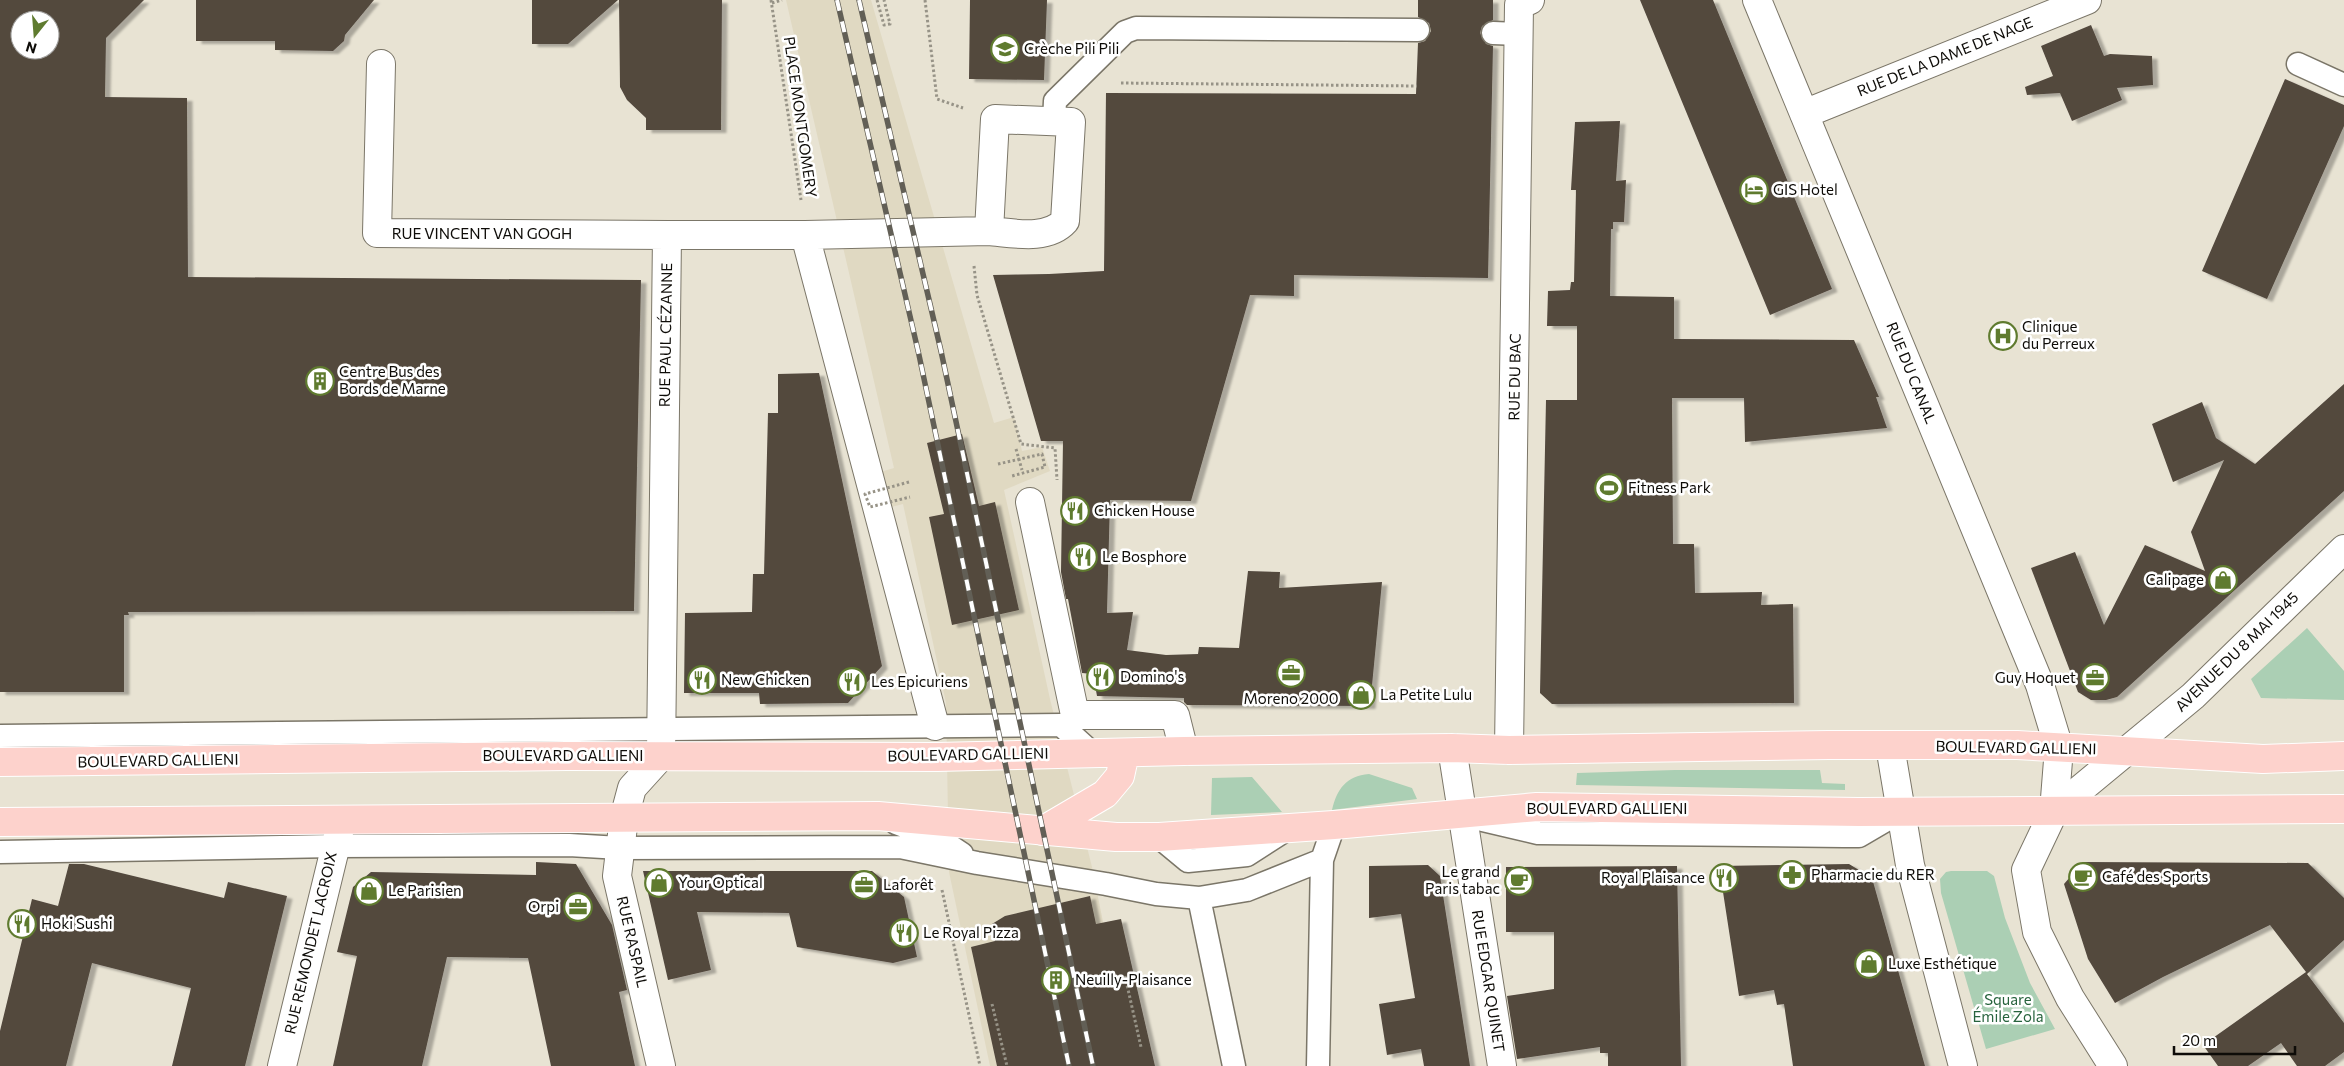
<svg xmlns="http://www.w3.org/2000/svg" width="2344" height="1066" viewBox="0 0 2344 1066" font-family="Commissioner,sans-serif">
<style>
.built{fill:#e0d9c2}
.green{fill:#abcfb4}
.building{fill:#52483e;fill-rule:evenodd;filter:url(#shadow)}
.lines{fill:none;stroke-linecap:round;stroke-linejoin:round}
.lane-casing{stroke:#7b7668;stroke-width:25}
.street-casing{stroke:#7b7668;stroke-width:30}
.secondary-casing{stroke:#7b7668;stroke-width:30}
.primary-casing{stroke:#fff;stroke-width:30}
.path{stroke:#979387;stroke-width:3;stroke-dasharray:2.5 2.5;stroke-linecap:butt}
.lane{stroke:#fff;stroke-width:22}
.street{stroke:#fff;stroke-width:28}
.secondary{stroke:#fff;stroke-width:28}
.primary{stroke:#fdd2cc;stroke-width:28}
.rail-casing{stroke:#625f56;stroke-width:5.5}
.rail{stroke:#fff;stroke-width:4;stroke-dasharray:11;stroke-linecap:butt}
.path-bridge{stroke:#979387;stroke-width:3;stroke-dasharray:2.5 2.5;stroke-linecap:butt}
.labels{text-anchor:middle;stroke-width:5;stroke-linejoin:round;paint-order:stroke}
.poi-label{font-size:15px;fill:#0e0c08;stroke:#fff;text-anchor:start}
.street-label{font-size:15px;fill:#0e0c08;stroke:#fff}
.park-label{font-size:15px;fill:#27633d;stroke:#fff}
</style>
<defs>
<filter id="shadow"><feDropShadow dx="5.5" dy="3" stdDeviation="1" flood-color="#0004"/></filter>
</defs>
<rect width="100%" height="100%" fill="#e8e3d3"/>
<path class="built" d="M 786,0 L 871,0 L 994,423 L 1014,417 L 1022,451 L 1042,447 L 1050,471 L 1004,490 L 1050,699 L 1092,867 L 1132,1066 L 990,1066 L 949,872 L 946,703 L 903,504 L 868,513 L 860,478 L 894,468 Z"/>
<path class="green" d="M 2307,628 L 2344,671 L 2344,700 L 2261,698 L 2251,679 Z
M 1675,770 L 1820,770 L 1822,783 L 1845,784 L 1845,790 L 1576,785 L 1577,773 Z
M 1369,774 L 1412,788 L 1417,799 L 1332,810 C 1337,789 1346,776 1369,774 Z
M 1252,777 L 1282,812 L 1211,815 L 1212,778 Z
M 1951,871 L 1987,871 L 1994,876 L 2005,918 L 2030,983 L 2055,1029 L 1986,1049 L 1941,893 L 1940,879 L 1946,872 Z"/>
<path class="building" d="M 0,0 L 144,0 L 106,38 L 105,97 L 187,98 L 188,277 L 641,280 L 634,611 L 128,612 L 129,615 L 124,615 L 124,692 L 0,692 ZM 20,20 L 50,20 L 50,50 L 20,50 Z
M 196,0 L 374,0 L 345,35 L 344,41 L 333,51 L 275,50 L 275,41 L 196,41 Z
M 532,0 L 618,0 L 568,44 L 532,44 Z
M 619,0 L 722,0 L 721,130 L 646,130 L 646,118 L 627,100 L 620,87 Z
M 970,0 L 1047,0 L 1044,80 L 969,79 Z
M 1418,0 L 1493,0 L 1493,20 L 1482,26 L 1480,33 L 1486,44 L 1493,46 L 1488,278 L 1294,275 L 1294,296 L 1250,295 L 1191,501 L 1110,500 L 1107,613 L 1133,612 L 1127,650 L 1166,655 L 1198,654 L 1199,647 L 1239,648 L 1248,571 L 1280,572 L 1279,588 L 1382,582 L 1370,706 L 1187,705 L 1184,702 L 1184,698 L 1097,696 L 1093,674 L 1082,673 L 1068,599 L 1066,599 L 1061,572 L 1063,441 L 1041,441 L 993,275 L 1049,274 L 1104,271 L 1106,93 L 1416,94 L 1418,43 L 1425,41 L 1431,31 L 1429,23 L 1418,17 Z
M 1640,0 L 1713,0 L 1832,289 L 1770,315 Z
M 2091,25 L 2104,56 L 2110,54 L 2152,56 L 2153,85 L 2117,88 L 2122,100 L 2072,121 L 2060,93 L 2027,95 L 2025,87 L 2053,76 L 2041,46 Z
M 2285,79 L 2344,105 L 2344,126 L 2267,299 L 2202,271 Z
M 1620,121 L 1616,181 L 1626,180 L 1624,222 L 1613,222 L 1613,229 L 1611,229 L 1610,296 L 1674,297 L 1674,339 L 1854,340 L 1879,397 L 1876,397 L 1887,428 L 1745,442 L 1744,398 L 1672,398 L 1673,544 L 1694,544 L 1695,593 L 1762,592 L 1761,605 L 1793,604 L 1794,703 L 1552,704 L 1540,693 L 1546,400 L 1577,400 L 1577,326 L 1547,326 L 1548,291 L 1570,290 L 1571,282 L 1574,282 L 1576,190 L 1571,190 L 1575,122 Z
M 819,373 L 882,666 L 848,703 L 760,704 L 759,693 L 684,693 L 685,613 L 752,612 L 753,574 L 764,574 L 768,413 L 778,413 L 778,374 Z
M 2344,384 L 2344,491 L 2117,697 L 2106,700 L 2091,700 L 2078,692 L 2031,568 L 2075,552 L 2104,625 L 2145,545 L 2205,571 L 2191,532 L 2224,460 L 2173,482 L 2152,424 L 2202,402 L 2216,438 L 2255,464 Z
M 962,434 L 979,506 L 995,502 L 1019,610 L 952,625 L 929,517 L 944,514 L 927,443 Z
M 536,862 L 576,864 L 612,925 L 627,990 L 619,992 L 635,1066 L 551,1066 L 528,958 L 447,957 L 422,1066 L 333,1066 L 357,956 L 337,952 L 353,887 L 371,872 L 536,875 Z
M 2083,862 L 2308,863 L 2344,898 L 2344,940 L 2307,974 L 2344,1023 L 2344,1052 L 2325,1066 L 2297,1066 L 2281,1043 L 2248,1066 L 2218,1066 L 2203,1045 L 2306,972 L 2270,925 L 2163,977 L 2115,1003 L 2088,959 L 2064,884 Z
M 69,864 L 84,864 L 224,898 L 228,882 L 287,896 L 245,1066 L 172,1066 L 191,988 L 92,963 L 66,1066 L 0,1066 L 0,1031 L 32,899 L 58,906 Z
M 1849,864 L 1872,878 L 1925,1066 L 1793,1066 L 1784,1004 L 1777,1005 L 1774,990 L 1739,996 L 1719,866 Z
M 1428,865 L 1440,876 L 1470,1066 L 1424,1066 L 1421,1049 L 1387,1055 L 1379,1004 L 1415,998 L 1401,914 L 1369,918 L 1369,866 Z
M 1677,866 L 1681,1066 L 1608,1066 L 1608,1053 L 1600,1053 L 1600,1047 L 1517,1059 L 1507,996 L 1554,989 L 1554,932 L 1506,932 L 1506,867 Z
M 643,871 L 872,871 L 904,897 L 917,957 L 893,963 L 797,947 L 789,913 L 697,912 L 711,970 L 668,980 Z
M 1090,896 L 1096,924 L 1121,919 L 1155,1066 L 997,1066 L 971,947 L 995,941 L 992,924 L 1005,916 Z"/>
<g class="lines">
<defs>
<path id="lane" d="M 1493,33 L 1519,34
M 2298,64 L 2344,85
M 1054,121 L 1055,101 L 1125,32 L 1136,28 L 1418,30
M 0,736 L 1061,725 L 1092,753
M 1470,817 L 1538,833 L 1844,836 L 1859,836 L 1900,812
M 896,823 L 941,840 L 962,854
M 1159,837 L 1188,861 L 1247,855 L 1289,828
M 0,852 L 335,846 L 569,845 L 620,848 L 900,847 L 977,863 L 1106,884 L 1156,894 L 1199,898 L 1247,890 L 1322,860
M 1199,898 L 1234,1066
M 1318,1066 L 1322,860 L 1334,825"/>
<path id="street" d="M 1757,0 L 2040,685 L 2059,748 L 2054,811 L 2026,870 L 2037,932 L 2070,998 L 2113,1066
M 381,64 L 377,233 L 667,235
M 1804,114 L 2087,0
M 805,235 L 935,726
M 1030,502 L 1075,715 L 1175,715 L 1184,751
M 1452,748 L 1502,1066
M 1509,750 L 1519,5 L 1530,0
M 282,1066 L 342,820
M 661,1066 L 617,876 L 624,818 L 632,788 L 661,756 L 667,235 L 805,235 L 989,231 L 995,119 L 1071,122 L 1065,221 C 1047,241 1013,233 989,231"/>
<path id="secondary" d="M 1890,746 L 1910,865 L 1963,1066
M 2054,811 L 2193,696 L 2344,549"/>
<path id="primary" d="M 0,762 L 567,756 L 937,757 L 1184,751 L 1452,748 L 1509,750 L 1829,745 L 2017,745 L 2263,759 L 2344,756
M 0,822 L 878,816 L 1116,837 L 1159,837 L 1334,825 L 1537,807 L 1859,812 L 2344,809
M 1042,831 L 1105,794 L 1120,776 L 1125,753"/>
</defs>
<use href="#lane" class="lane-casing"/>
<use href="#street" class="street-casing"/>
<use href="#secondary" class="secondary-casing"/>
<use href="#primary" class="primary-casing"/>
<path class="path" d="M 771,0 L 801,200
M 877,0 L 884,25 L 890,24 L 884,0
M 925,0 L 937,99 L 963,108
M 772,3 L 782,0
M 1121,83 L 1417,86
M 974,266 L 977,295 L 1021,444 L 1055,448 L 1057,480
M 1016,449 L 1022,470
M 942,890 L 980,1066
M 1125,976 L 1141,1047
M 992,1004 L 1007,1066"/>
<use href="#lane" class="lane"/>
<use href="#street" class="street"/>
<use href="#secondary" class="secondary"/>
<use href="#primary" class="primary"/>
<defs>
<path id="rail" d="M 837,0 L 919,355 L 1069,1066
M 859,0 L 941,351 L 1093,1066"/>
</defs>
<use href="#rail" class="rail-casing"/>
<use href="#rail" class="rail"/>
<path class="path-bridge" d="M 998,464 L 1042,454 L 1045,467 L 1012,476
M 909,482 L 865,494 L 870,507 L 910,497"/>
</g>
<defs>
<symbol id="school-ring" viewBox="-11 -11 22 22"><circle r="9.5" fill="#fff" stroke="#5f7b2f" stroke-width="1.5"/><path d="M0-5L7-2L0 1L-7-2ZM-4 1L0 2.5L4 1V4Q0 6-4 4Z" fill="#5f7b2f"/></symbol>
<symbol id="hotel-ring" viewBox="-11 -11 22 22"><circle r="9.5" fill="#fff" stroke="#5f7b2f" stroke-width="1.5"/><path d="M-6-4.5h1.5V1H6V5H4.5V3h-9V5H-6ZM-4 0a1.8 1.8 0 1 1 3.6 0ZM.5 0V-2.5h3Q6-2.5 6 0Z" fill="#5f7b2f"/></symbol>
<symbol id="hospital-ring" viewBox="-11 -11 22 22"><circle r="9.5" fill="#fff" stroke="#5f7b2f" stroke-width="1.5"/><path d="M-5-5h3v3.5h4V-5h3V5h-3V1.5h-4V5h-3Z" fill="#5f7b2f"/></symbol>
<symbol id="building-ring" viewBox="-11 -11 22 22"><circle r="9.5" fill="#fff" stroke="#5f7b2f" stroke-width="1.5"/><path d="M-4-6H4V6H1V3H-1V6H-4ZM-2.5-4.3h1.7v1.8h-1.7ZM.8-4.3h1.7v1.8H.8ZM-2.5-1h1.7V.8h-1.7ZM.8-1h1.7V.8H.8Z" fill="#5f7b2f"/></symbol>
<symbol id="stadium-ring" viewBox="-11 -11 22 22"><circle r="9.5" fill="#fff" stroke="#5f7b2f" stroke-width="1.5"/><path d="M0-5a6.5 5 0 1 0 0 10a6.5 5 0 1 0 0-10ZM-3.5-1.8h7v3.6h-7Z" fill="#5f7b2f"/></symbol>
<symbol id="restaurant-ring" viewBox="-11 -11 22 22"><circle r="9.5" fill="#fff" stroke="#5f7b2f" stroke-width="1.5"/><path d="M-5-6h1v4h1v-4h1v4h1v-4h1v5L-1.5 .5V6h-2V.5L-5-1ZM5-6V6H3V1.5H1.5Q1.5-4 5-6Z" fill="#5f7b2f"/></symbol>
<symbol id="shop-ring" viewBox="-11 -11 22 22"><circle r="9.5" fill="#fff" stroke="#5f7b2f" stroke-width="1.5"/><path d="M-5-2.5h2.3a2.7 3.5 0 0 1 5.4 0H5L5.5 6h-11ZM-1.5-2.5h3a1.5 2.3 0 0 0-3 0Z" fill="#5f7b2f"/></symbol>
<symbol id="office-ring" viewBox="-11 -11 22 22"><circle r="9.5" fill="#fff" stroke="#5f7b2f" stroke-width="1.5"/><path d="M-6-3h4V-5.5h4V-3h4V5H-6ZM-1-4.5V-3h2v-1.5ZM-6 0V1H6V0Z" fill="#5f7b2f"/></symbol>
<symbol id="pharmacy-ring" viewBox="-11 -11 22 22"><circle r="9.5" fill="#fff" stroke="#5f7b2f" stroke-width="1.5"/><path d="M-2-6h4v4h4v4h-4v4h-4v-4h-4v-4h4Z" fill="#5f7b2f"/></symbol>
<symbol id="cafe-ring" viewBox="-11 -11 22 22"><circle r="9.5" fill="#fff" stroke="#5f7b2f" stroke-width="1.5"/><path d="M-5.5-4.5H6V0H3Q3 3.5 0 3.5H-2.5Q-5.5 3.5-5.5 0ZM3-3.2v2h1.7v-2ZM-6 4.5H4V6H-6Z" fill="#5f7b2f"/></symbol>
</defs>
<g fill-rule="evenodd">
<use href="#school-ring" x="989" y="33" width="32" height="32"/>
<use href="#hotel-ring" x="1738" y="174" width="32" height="32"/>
<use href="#hospital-ring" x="1987" y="320" width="32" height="32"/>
<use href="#building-ring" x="304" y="365" width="32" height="32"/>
<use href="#stadium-ring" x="1593" y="472" width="32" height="32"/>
<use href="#restaurant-ring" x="1059" y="495" width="32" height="32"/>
<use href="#restaurant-ring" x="1067" y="541" width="32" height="32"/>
<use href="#shop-ring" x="2207" y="564" width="32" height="32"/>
<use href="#office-ring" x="1275" y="657" width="32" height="32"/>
<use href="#restaurant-ring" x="1085" y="661" width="32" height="32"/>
<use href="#office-ring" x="2079" y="662" width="32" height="32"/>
<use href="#restaurant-ring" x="686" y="664" width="32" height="32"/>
<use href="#restaurant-ring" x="836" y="666" width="32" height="32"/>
<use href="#shop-ring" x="1345" y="679" width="32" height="32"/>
<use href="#pharmacy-ring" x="1776" y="859" width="32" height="32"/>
<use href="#cafe-ring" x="2067" y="861" width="32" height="32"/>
<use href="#restaurant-ring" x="1708" y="862" width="32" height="32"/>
<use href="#cafe-ring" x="1503" y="865" width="32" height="32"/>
<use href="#shop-ring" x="643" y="867" width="32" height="32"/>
<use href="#office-ring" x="848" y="869" width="32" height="32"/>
<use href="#shop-ring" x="353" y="875" width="32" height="32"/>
<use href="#office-ring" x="562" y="891" width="32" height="32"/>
<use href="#restaurant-ring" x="6" y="908" width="32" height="32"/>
<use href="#restaurant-ring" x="888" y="917" width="32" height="32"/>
<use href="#shop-ring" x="1853" y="948" width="32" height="32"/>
<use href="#building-ring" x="1040" y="964" width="32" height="32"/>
</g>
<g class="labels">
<g class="poi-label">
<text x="1024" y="54">Crèche Pili Pili</text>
<text x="1773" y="195">GIS Hotel</text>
<text x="2022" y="332">Clinique<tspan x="2022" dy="17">du Perreux</tspan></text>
<text x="339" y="377">Centre Bus des<tspan x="339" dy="17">Bords de Marne</tspan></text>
<text x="1628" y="493">Fitness Park</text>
<text x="1094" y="516">Chicken House</text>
<text x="1102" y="562">Le Bosphore</text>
<text x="2204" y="585" text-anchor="end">Calipage</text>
<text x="1120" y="682">Domino's</text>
<text x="2076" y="683" text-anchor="end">Guy Hoquet</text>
<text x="721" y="685">New Chicken</text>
<text x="871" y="687">Les Epicuriens</text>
<text x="1380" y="700">La Petite Lulu</text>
<text x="1291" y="704" text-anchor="middle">Moreno 2000</text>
<text x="1500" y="877" text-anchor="end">Le grand<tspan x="1500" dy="17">Paris tabac</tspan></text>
<text x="1811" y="880">Pharmacie du RER</text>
<text x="2102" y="882">Café des Sports</text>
<text x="1705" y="883" text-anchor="end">Royal Plaisance</text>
<text x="678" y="888">Your Optical</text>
<text x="883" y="890">Laforêt</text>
<text x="388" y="896">Le Parisien</text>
<text x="559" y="912" text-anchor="end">Orpi</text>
<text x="41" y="929">Hoki Sushi</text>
<text x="923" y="938">Le Royal Pizza</text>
<text x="1888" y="969">Luxe Esthétique</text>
<text x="1075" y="985">Neuilly-Plaisance</text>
</g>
<g class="street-label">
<text transform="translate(1945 57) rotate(-22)" y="5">RUE DE LA DAME DE NAGE</text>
<text transform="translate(800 117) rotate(82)" y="5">PLACE MONTGOMERY</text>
<text x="482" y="239">RUE VINCENT VAN GOGH</text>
<text transform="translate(666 335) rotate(-89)" y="5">RUE PAUL CÉZANNE</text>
<text transform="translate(1911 373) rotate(68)" y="5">RUE DU CANAL</text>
<text transform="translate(1515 377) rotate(-89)" y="5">RUE DU BAC</text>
<text transform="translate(2237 652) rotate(-44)" y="5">AVENUE DU 8 MAI 1945</text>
<text transform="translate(2016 748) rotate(1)" y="5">BOULEVARD GALLIENI</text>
<text transform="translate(968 755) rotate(-1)" y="5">BOULEVARD GALLIENI</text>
<text x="563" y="761">BOULEVARD GALLIENI</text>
<text transform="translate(158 761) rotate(-1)" y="5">BOULEVARD GALLIENI</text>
<text x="1607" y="814">BOULEVARD GALLIENI</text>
<text transform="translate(632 942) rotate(77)" y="5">RUE RASPAIL</text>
<text transform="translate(311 943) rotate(-77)" y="5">RUE REMONDET LACROIX</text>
<text transform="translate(1488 981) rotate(81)" y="5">RUE EDGAR QUINET</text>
</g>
<g class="park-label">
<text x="2008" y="1005">Square<tspan x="2008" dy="17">Émile Zola</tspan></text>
</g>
</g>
<g transform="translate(35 35) rotate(197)"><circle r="24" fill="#ffffff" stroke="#9f9e9c"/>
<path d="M0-4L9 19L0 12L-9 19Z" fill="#5f7b2f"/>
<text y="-8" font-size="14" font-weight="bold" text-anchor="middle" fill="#0e0c08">N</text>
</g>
<path d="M2174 1046v8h121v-8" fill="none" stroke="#0e0c08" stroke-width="2.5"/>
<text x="2182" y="1046" font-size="15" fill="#0e0c08" stroke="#ffffff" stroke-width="4" paint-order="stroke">20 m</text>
</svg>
